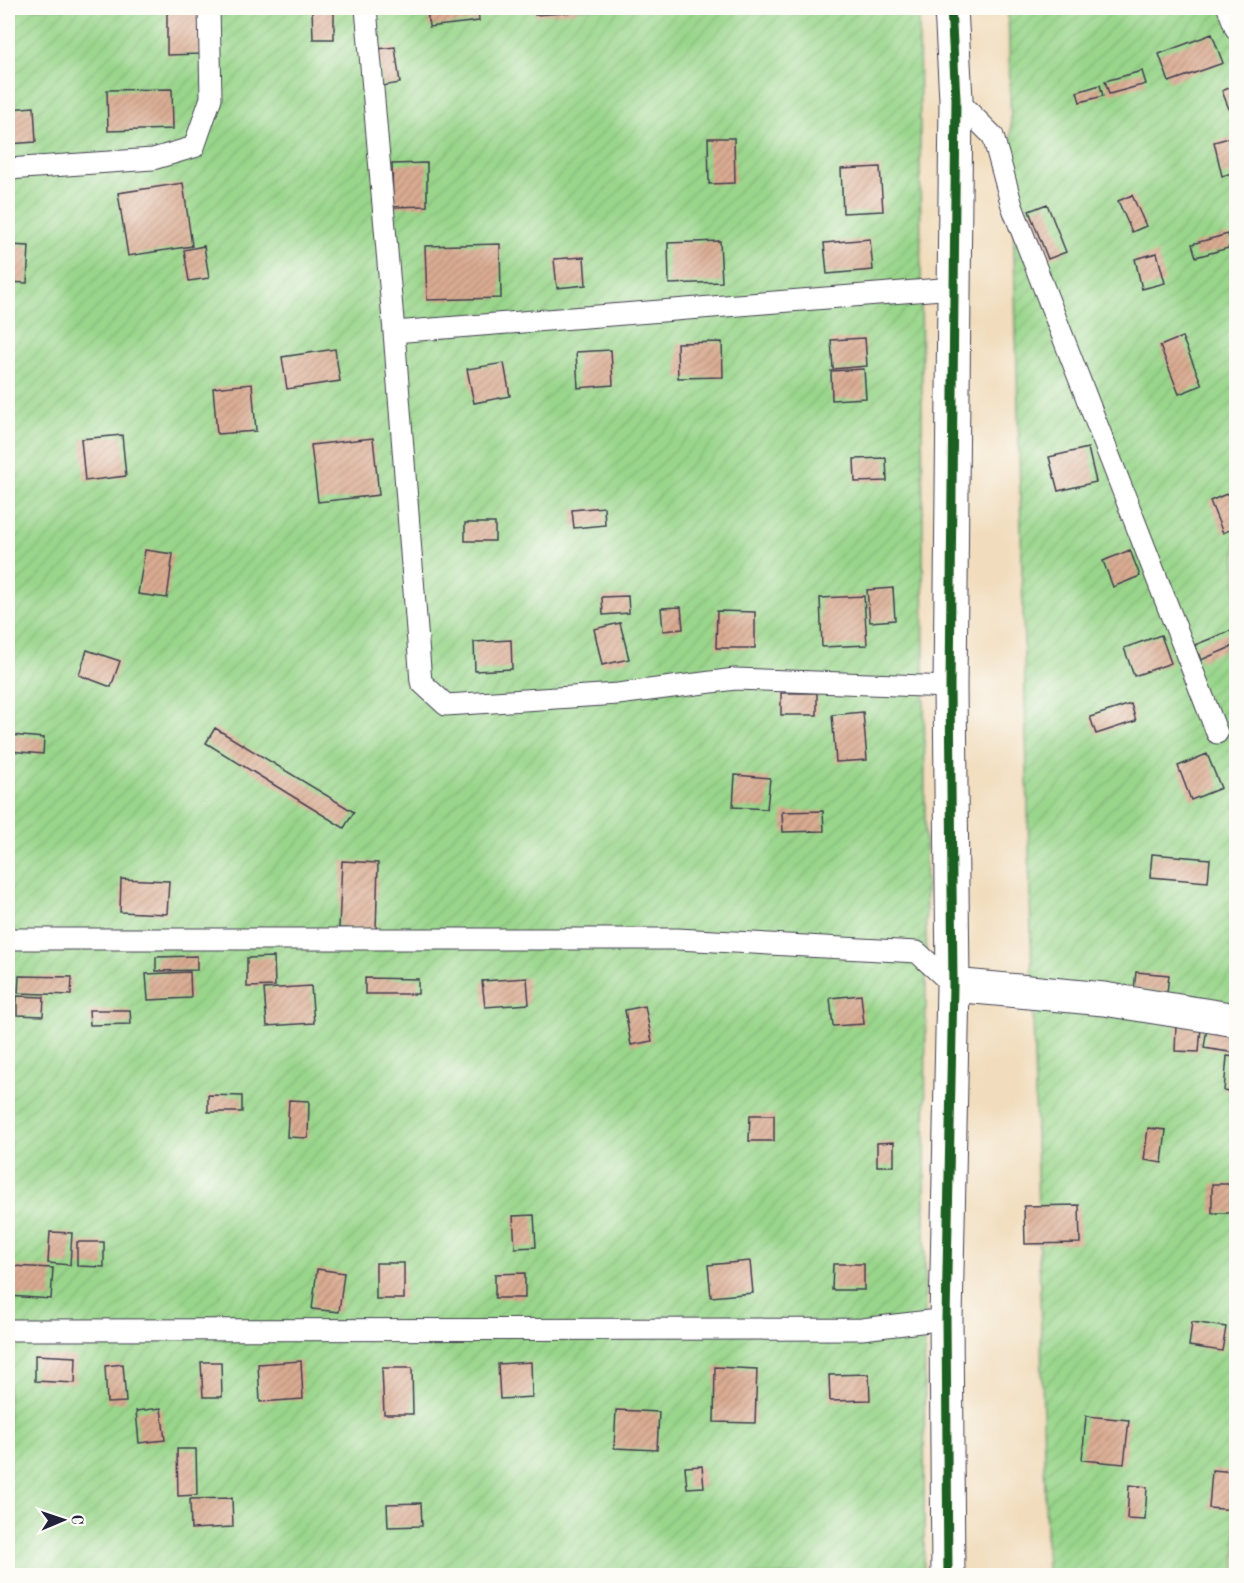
<svg xmlns="http://www.w3.org/2000/svg" width="1244" height="1583" viewBox="0 0 1244 1583" font-family="'Old Standard TT',serif">
<style>
.garden{fill:url(#garden-furrows);stroke:#5e7c63;stroke-width:1.5}
.building{fill:url(#building-hatch)}
.lines{fill:none;stroke-linecap:round;stroke-linejoin:round}
.lane-casing{stroke:#413e4e;stroke-width:23}
.street-casing{stroke:#413e4e;stroke-width:35}
.lane{stroke:#fff;stroke-width:21}
.street{stroke:#fff;stroke-width:33}
.cycleway-casing{stroke:#fdfcf7;stroke-width:13}
.cycleway{stroke:#1b5e20;stroke-width:9}
</style>
<defs>
<pattern id="garden-furrows" width="10" height="10" patternUnits="userSpaceOnUse" patternTransform="scale(1.5)"><rect width="10" height="10" fill="#99d68b"/><path d="M-1 1l2-2M0 10L10 0M9 11l2-2" fill="none" stroke="#84b779"/></pattern>
<pattern id="building-hatch" width="6" height="6" patternUnits="userSpaceOnUse" patternTransform="scale(1.5)"><rect width="6" height="6" fill="#dbac92"/><path d="M-1 1l2-2M0 6l6-6M5 7l2-2" fill="none" stroke="#b18c78"/></pattern>
</defs>
<rect width="100%" height="100%" fill="#fdfcf7"/>
<filter id="ink" filterUnits="userSpaceOnUse"><feTurbulence type="fractalNoise" baseFrequency=".0167" numOctaves="2"/><feDisplacementMap in="SourceGraphic" scale="12" xChannelSelector="R" yChannelSelector="G"/><feConvolveMatrix kernelMatrix="1 2 1 2 8 2 1 2 1" color-interpolation-filters="sRGB"/></filter>
<filter id="wash" filterUnits="userSpaceOnUse"><feTurbulence type="fractalNoise" baseFrequency=".008" numOctaves="4" result="noise"/><feDisplacementMap in="SourceGraphic" scale="24" xChannelSelector="R" yChannelSelector="G"/><feGaussianBlur stdDeviation="1.35" result="paint"/><feColorMatrix in="noise" values="0 0 0 0 0 0 0 0 0 0 0 0 0 0 0 0 0 1.4 0 .05"/><feComposite in="paint" operator="in"/></filter>
<g filter="url(#wash)">
<rect width="100%" height="100%" fill="#f1ddbd"/>
<path class="garden" d="M 8,8 L 919,8 L 926,937 L 924,1575 L 8,1576 Z
M 1008,8 L 1236,8 L 1236,1575 L 1047,1575 Z"/>
<g id="blocks">
<path class="building" d="M 167,8 L 200,8 L 201,54 L 167,55 Z
M 312,8 L 334,8 L 334,39 L 313,39 Z
M 427,8 L 478,8 L 479,21 L 429,27 Z
M 535,8 L 577,8 L 577,12 L 535,15 Z
M 1212,34 L 1223,63 L 1169,82 L 1159,54 Z
M 395,47 L 400,83 L 383,86 L 378,49 Z
M 1142,71 L 1146,84 L 1109,94 L 1105,81 Z
M 1100,85 L 1103,96 L 1080,102 L 1077,92 Z
M 1236,85 L 1236,112 L 1231,114 L 1222,91 Z
M 172,89 L 173,129 L 108,131 L 107,90 Z
M 34,107 L 36,142 L 8,144 L 8,109 Z
M 1236,136 L 1236,172 L 1222,176 L 1214,142 Z
M 708,138 L 734,138 L 735,183 L 709,184 Z
M 427,163 L 427,206 L 393,207 L 392,164 Z
M 880,167 L 883,211 L 843,213 L 841,169 Z
M 183,183 L 192,246 L 128,256 L 118,193 Z
M 1132,195 L 1146,226 L 1132,232 L 1118,201 Z
M 1047,204 L 1066,252 L 1048,259 L 1029,211 Z
M 1228,234 L 1232,247 L 1196,257 L 1192,244 Z
M 870,239 L 873,270 L 827,274 L 824,243 Z
M 720,241 L 722,282 L 669,284 L 668,243 Z
M 500,244 L 501,298 L 427,300 L 425,246 Z
M 9,245 L 29,246 L 27,283 L 8,282 Z
M 204,246 L 209,278 L 189,281 L 184,250 Z
M 1157,253 L 1165,283 L 1142,289 L 1135,259 Z
M 584,257 L 586,285 L 557,288 L 554,259 Z
M 1182,337 L 1202,385 L 1179,394 L 1160,346 Z
M 865,338 L 867,366 L 833,369 L 831,340 Z
M 722,342 L 723,377 L 678,378 L 677,343 Z
M 335,349 L 340,381 L 287,389 L 282,357 Z
M 611,350 L 613,385 L 578,388 L 576,352 Z
M 504,363 L 510,396 L 474,403 L 467,369 Z
M 864,369 L 866,398 L 832,400 L 831,371 Z
M 252,384 L 256,431 L 217,434 L 213,388 Z
M 122,435 L 126,476 L 85,481 L 81,439 Z
M 373,438 L 379,495 L 318,502 L 311,445 Z
M 1088,448 L 1096,482 L 1058,491 L 1049,457 Z
M 886,458 L 887,481 L 855,482 L 854,459 Z
M 1236,490 L 1236,527 L 1223,533 L 1210,501 Z
M 604,507 L 605,525 L 574,528 L 572,510 Z
M 465,523 L 495,523 L 495,541 L 465,541 Z
M 145,550 L 173,554 L 167,598 L 138,594 Z
M 1130,550 L 1140,576 L 1113,587 L 1103,561 Z
M 893,588 L 895,620 L 870,622 L 867,590 Z
M 628,596 L 629,613 L 603,615 L 602,597 Z
M 864,596 L 867,645 L 822,647 L 820,598 Z
M 681,607 L 683,629 L 663,631 L 661,608 Z
M 717,611 L 755,612 L 755,648 L 716,648 Z
M 620,623 L 629,659 L 602,665 L 594,629 Z
M 1232,630 L 1236,645 L 1201,660 L 1195,645 Z
M 1161,635 L 1171,663 L 1134,676 L 1124,648 Z
M 511,640 L 512,669 L 475,671 L 474,642 Z
M 87,650 L 120,661 L 111,687 L 79,675 Z
M 781,693 L 817,693 L 817,715 L 781,715 Z
M 1131,704 L 1136,721 L 1096,734 L 1090,717 Z
M 863,712 L 867,760 L 836,762 L 832,715 Z
M 215,728 L 354,812 L 344,828 L 206,743 Z
M 11,735 L 44,738 L 43,754 L 10,751 Z
M 1207,754 L 1221,788 L 1191,800 L 1178,766 Z
M 735,775 L 770,778 L 767,809 L 733,807 Z
M 823,811 L 824,831 L 783,832 L 782,812 Z
M 1152,854 L 1210,859 L 1208,882 L 1150,877 Z
M 342,861 L 378,863 L 376,930 L 339,928 Z
M 121,879 L 169,881 L 167,914 L 120,912 Z
M 197,956 L 197,970 L 156,971 L 156,957 Z
M 274,957 L 275,986 L 247,987 L 247,958 Z
M 190,972 L 191,998 L 148,1000 L 146,974 Z
M 1136,972 L 1169,975 L 1167,993 L 1134,989 Z
M 19,976 L 72,977 L 71,995 L 18,993 Z
M 365,978 L 418,979 L 418,994 L 365,994 Z
M 527,978 L 529,1004 L 485,1007 L 482,981 Z
M 311,986 L 314,1023 L 267,1026 L 264,989 Z
M 861,995 L 864,1024 L 833,1026 L 830,998 Z
M 17,996 L 44,997 L 43,1016 L 17,1015 Z
M 645,1006 L 652,1041 L 631,1045 L 625,1010 Z
M 89,1010 L 130,1010 L 131,1024 L 90,1025 Z
M 1176,1025 L 1201,1026 L 1199,1052 L 1175,1051 Z
M 1207,1027 L 1236,1031 L 1236,1053 L 1204,1048 Z
M 1227,1056 L 1236,1057 L 1236,1093 L 1224,1091 Z
M 208,1095 L 242,1096 L 242,1112 L 208,1112 Z
M 289,1100 L 309,1101 L 308,1138 L 287,1137 Z
M 750,1115 L 774,1115 L 774,1141 L 749,1141 Z
M 1148,1128 L 1166,1130 L 1162,1163 L 1144,1160 Z
M 894,1142 L 894,1166 L 877,1166 L 877,1143 Z
M 1212,1184 L 1236,1184 L 1236,1213 L 1212,1213 Z
M 1079,1205 L 1080,1243 L 1025,1244 L 1024,1206 Z
M 534,1215 L 536,1247 L 515,1248 L 513,1216 Z
M 50,1232 L 72,1233 L 70,1265 L 48,1263 Z
M 77,1242 L 104,1242 L 104,1267 L 77,1266 Z
M 750,1261 L 753,1293 L 711,1297 L 708,1265 Z
M 376,1263 L 404,1263 L 404,1299 L 376,1299 Z
M 833,1264 L 864,1264 L 864,1290 L 832,1290 Z
M 11,1266 L 53,1268 L 51,1299 L 9,1296 Z
M 317,1269 L 344,1273 L 339,1312 L 312,1309 Z
M 525,1273 L 525,1298 L 495,1298 L 495,1274 Z
M 1192,1322 L 1226,1327 L 1222,1351 L 1189,1346 Z
M 35,1355 L 76,1357 L 75,1383 L 35,1381 Z
M 301,1361 L 303,1399 L 260,1402 L 258,1364 Z
M 201,1362 L 221,1362 L 222,1397 L 203,1397 Z
M 531,1362 L 532,1397 L 500,1399 L 498,1364 Z
M 123,1364 L 126,1402 L 107,1403 L 105,1366 Z
M 715,1367 L 757,1369 L 755,1423 L 714,1422 Z
M 382,1368 L 412,1368 L 413,1414 L 384,1414 Z
M 869,1374 L 870,1400 L 830,1401 L 829,1375 Z
M 161,1408 L 165,1440 L 139,1443 L 136,1411 Z
M 616,1410 L 659,1412 L 657,1450 L 614,1448 Z
M 1086,1416 L 1129,1420 L 1124,1464 L 1082,1460 Z
M 177,1449 L 196,1449 L 197,1495 L 178,1496 Z
M 702,1466 L 704,1487 L 687,1488 L 685,1467 Z
M 1212,1470 L 1236,1472 L 1236,1510 L 1209,1508 Z
M 1129,1485 L 1147,1487 L 1145,1520 L 1127,1519 Z
M 232,1498 L 233,1527 L 191,1529 L 190,1499 Z
M 421,1503 L 422,1526 L 388,1527 L 387,1504 Z"/>
</g>
</g>
<g filter="url(#ink)">
<use href="#blocks" fill-opacity="0" stroke="#413e4e" stroke-width="1.5"/>
<g class="lines">
<defs>
<path id="lane" d="M 366,8 L 394,332 L 421,682 L 446,705 L 618,694 L 735,679 L 950,687
M 1228,8 L 1236,29
M 956,99 L 993,136 L 1012,206 L 1217,733
M 8,169 L 153,159 L 194,147 L 211,98 L 209,8
M 394,332 L 954,288
M 8,939 L 677,939 L 917,952 L 953,985
M 8,1330 L 862,1329 L 946,1319"/>
<path id="street" d="M 953,985 L 1104,999 L 1236,1020
M 948,1576 L 946,1319 L 953,985 L 950,687 L 956,99 L 951,8"/>
</defs>
<use href="#lane" class="lane-casing"/>
<use href="#street" class="street-casing"/>
<use href="#lane" class="lane"/>
<use href="#street" class="street"/>
<defs>
<path id="cycleway" d="M 948,1576 L 946,1319 L 953,985 L 950,687 L 956,99 L 951,8"/>
</defs>
<use href="#cycleway" class="cycleway-casing"/>
<use href="#cycleway" class="cycleway"/>
</g>
</g>
<rect width="1244" height="1583" fill="none" stroke="#fdfcf7" stroke-width="30"/>
<g transform="translate(63 1520) rotate(88)" stroke="#fdfcf7" stroke-width="4.5" paint-order="stroke">
<path d="M0-4.5L10 22L0 15L-10 22Z" fill="#22223b"/>
<text y="-9" font-size="16" font-weight="bold" text-anchor="middle" fill="#22223b">С</text>
</g>
</svg>
